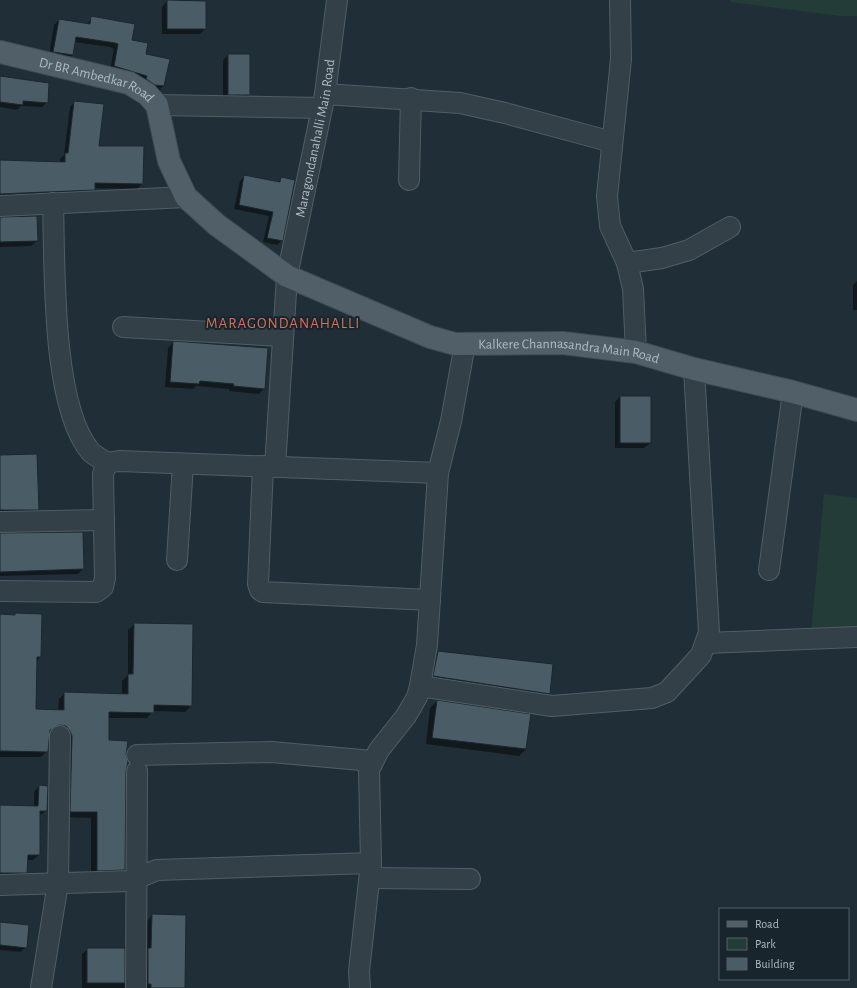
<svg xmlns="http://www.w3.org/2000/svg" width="857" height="988" viewBox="0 0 857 988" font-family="'Alegreya Sans',sans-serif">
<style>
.green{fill:#243c38}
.shadow{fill:#0007}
.building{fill:#4a5c66;stroke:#1b272e}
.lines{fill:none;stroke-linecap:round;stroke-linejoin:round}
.minor-casing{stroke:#505e65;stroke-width:22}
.major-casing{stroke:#3f4c54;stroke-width:24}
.minor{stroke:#334048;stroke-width:20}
.major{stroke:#516068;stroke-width:22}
.labels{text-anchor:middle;stroke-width:4;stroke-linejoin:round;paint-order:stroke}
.street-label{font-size:14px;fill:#adbbc4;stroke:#19252c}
.neighbourhood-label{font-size:15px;letter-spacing:1px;fill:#d47259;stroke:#19252c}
</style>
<rect width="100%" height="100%" fill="#202f37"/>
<path class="green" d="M 731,0 L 857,0 L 857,16 L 841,16 L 731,2 Z
M 824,494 L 857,498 L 857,632 L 811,633 Z"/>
<path class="shadow" d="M 167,1 L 205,29 L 200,34 L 162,34 L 162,7 Z
M 92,18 L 130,41 L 145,55 L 163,86 L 159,91 L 110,71 L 114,49 L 110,47 L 74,42 L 72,55 L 67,59 L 49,56 L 54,25 L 59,20 L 87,24 Z
M 228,55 L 249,95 L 243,100 L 223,100 L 223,60 Z
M 0,77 L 47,102 L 42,107 L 21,106 L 17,110 L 0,107 Z
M 75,102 L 98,147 L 142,184 L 137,189 L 94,188 L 89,195 L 0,200 L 0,161 L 60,163 L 60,159 L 64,155 L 70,107 Z
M 245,176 L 277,183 L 282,178 L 282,240 L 277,245 L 263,242 L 269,216 L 234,209 L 240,181 Z
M 0,217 L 37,241 L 31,246 L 0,247 Z
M 857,281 L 857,310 L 853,310 L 853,285 Z
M 173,342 L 264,388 L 259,394 L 229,391 L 229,389 L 196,386 L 193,389 L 165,387 L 168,348 Z
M 620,396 L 650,443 L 644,448 L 615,448 L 615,402 Z
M 0,456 L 38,509 L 27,520 L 0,520 Z
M 0,534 L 83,569 L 78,574 L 0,576 Z
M 0,615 L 41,615 L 40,657 L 36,662 L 35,710 L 58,711 L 59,699 L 65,693 L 122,694 L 122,681 L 128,675 L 128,630 L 135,624 L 191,706 L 185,712 L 153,711 L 147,718 L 108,718 L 108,741 L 124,771 L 124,869 L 118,875 L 91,876 L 91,818 L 65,817 L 59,732 L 49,732 L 47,751 L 41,757 L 0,757 Z
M 438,652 L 549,694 L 542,700 L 427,683 L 431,659 Z
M 437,701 L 526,749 L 519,756 L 426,744 L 430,708 Z
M 39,786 L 46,811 L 39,816 L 39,855 L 33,860 L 27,860 L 26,872 L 21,878 L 0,878 L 0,805 L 34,807 L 34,792 Z
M 152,915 L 185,916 L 183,988 L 143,988 L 147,921 Z
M 0,923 L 26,947 L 20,952 L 0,950 Z
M 88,949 L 124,949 L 125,988 L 82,988 L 82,954 Z"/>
<path class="building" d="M 167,0 L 206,1 L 206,29 L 167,29 Z
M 91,16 L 135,24 L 132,40 L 148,43 L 146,54 L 170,59 L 164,86 L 155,85 L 146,79 L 147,76 L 114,66 L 118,44 L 115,43 L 76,37 L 73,55 L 53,52 L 59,19 L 90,24 Z
M 228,54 L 250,54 L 250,95 L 228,95 Z
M 0,76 L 49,83 L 48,103 L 23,101 L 23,105 L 0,102 Z
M 74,101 L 104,104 L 99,146 L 144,146 L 143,184 L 95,183 L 95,190 L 0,194 L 0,160 L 65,162 L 65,153 L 68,153 Z
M 244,175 L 280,182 L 281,177 L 295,180 L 283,241 L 267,238 L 273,212 L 239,205 Z
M 37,216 L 38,241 L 0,242 L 0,217 Z
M 173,341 L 268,348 L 265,389 L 233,386 L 234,384 L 200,381 L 199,384 L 170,382 Z
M 620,396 L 651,396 L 651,443 L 620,443 Z
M 37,454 L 39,510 L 0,510 L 0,455 Z
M 83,532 L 84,569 L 0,572 L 0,533 Z
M 15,613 L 42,614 L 41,657 L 37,657 L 36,709 L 64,710 L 64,692 L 128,694 L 128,674 L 133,674 L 134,623 L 193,624 L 192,706 L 154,705 L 154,713 L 109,712 L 109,740 L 128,741 L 126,755 L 128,761 L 126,771 L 125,870 L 97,871 L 97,812 L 70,812 L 72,736 L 70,731 L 66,726 L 60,725 L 50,730 L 48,752 L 0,751 L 0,614 L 15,615 Z
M 438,651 L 553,664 L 550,694 L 433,676 Z
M 437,700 L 531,714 L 526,749 L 432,738 Z
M 39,785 L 48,786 L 47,811 L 40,811 L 40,855 L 28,855 L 27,873 L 0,873 L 0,805 L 38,806 Z
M 152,914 L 186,915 L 185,988 L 151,988 L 151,984 L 148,984 L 148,948 L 151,948 Z
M 0,922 L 29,925 L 27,948 L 0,945 Z
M 87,948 L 125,948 L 125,983 L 87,983 Z"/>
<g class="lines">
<defs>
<g id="minor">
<path d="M 620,0 L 621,59 L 607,196 L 610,226 L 627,263 L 633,289 L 636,352"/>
<path d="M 325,94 L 460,103 L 505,113 L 612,142"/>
<path d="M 157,105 L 322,108"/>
<path d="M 409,180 L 411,98"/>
<path d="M 53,203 C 55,265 51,404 90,451 C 94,456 102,459 107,463"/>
<path d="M 0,206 L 186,197"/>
<path d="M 627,263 L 662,258 L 689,250 L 730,227"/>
<path d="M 123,327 L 283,336"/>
<path d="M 263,466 L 258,584 L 260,590 L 263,592 L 430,600"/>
<path id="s1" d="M 275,467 L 287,276 L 325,94 L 337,0"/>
<path d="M 0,522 L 104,520"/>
<path d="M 177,560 L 183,464"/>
<path d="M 769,570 L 793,392"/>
<path d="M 0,591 L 96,592 L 103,587 L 105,578 L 103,474 L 107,463 L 119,461 L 438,473"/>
<path d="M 706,643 L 857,637"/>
<path d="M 420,686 L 552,706 L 652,698 L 667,692 L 701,655 L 709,632 L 694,369"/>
<path d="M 137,755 L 271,752 L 373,761"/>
<path d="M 370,878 L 470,879"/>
<path d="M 0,885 L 130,881 L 157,870 L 371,863"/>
<path d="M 41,988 L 58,883 L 60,736"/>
<path d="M 136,988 L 137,771"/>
<path d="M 360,988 L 359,971 L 371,863 L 369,770 L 379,750 L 406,716 L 417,697 L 420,686 L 427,645 L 438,473 L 451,421 L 465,344"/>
</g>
<g id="major">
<path id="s2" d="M 0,52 L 129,83 L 147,94 L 157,105 L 169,161 L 186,197 L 217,225 L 287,276 L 430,337 L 455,344 L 563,343 L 636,352 L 694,369 L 793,392 L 857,410"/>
</g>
</defs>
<use href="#minor" class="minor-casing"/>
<use href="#major" class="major-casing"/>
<use href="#minor" class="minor"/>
<use href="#major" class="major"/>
</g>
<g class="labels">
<g class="street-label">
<text dy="5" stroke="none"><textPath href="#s2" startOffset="101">Dr BR Ambedkar Road</textPath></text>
<text dy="5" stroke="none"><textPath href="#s1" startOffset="332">Maragondanahalli Main Road</textPath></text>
<text dy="5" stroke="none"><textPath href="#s2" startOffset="690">Kalkere Channasandra Main Road</textPath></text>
</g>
<g class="neighbourhood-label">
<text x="283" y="328">MARAGONDANAHALLI</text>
</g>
</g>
<rect x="719" y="908" width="130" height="72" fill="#19252c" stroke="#546169"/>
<rect x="727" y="921" width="20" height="6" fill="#516068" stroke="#546169"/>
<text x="755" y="928" font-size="12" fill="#adbbc4">Road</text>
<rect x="727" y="938" width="20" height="12" fill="#243c38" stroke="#546169"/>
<text x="755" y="948" font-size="12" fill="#adbbc4">Park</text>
<rect x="727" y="958" width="20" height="12" fill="#4a5c66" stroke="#546169"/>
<text x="755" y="968" font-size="12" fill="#adbbc4">Building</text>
</svg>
